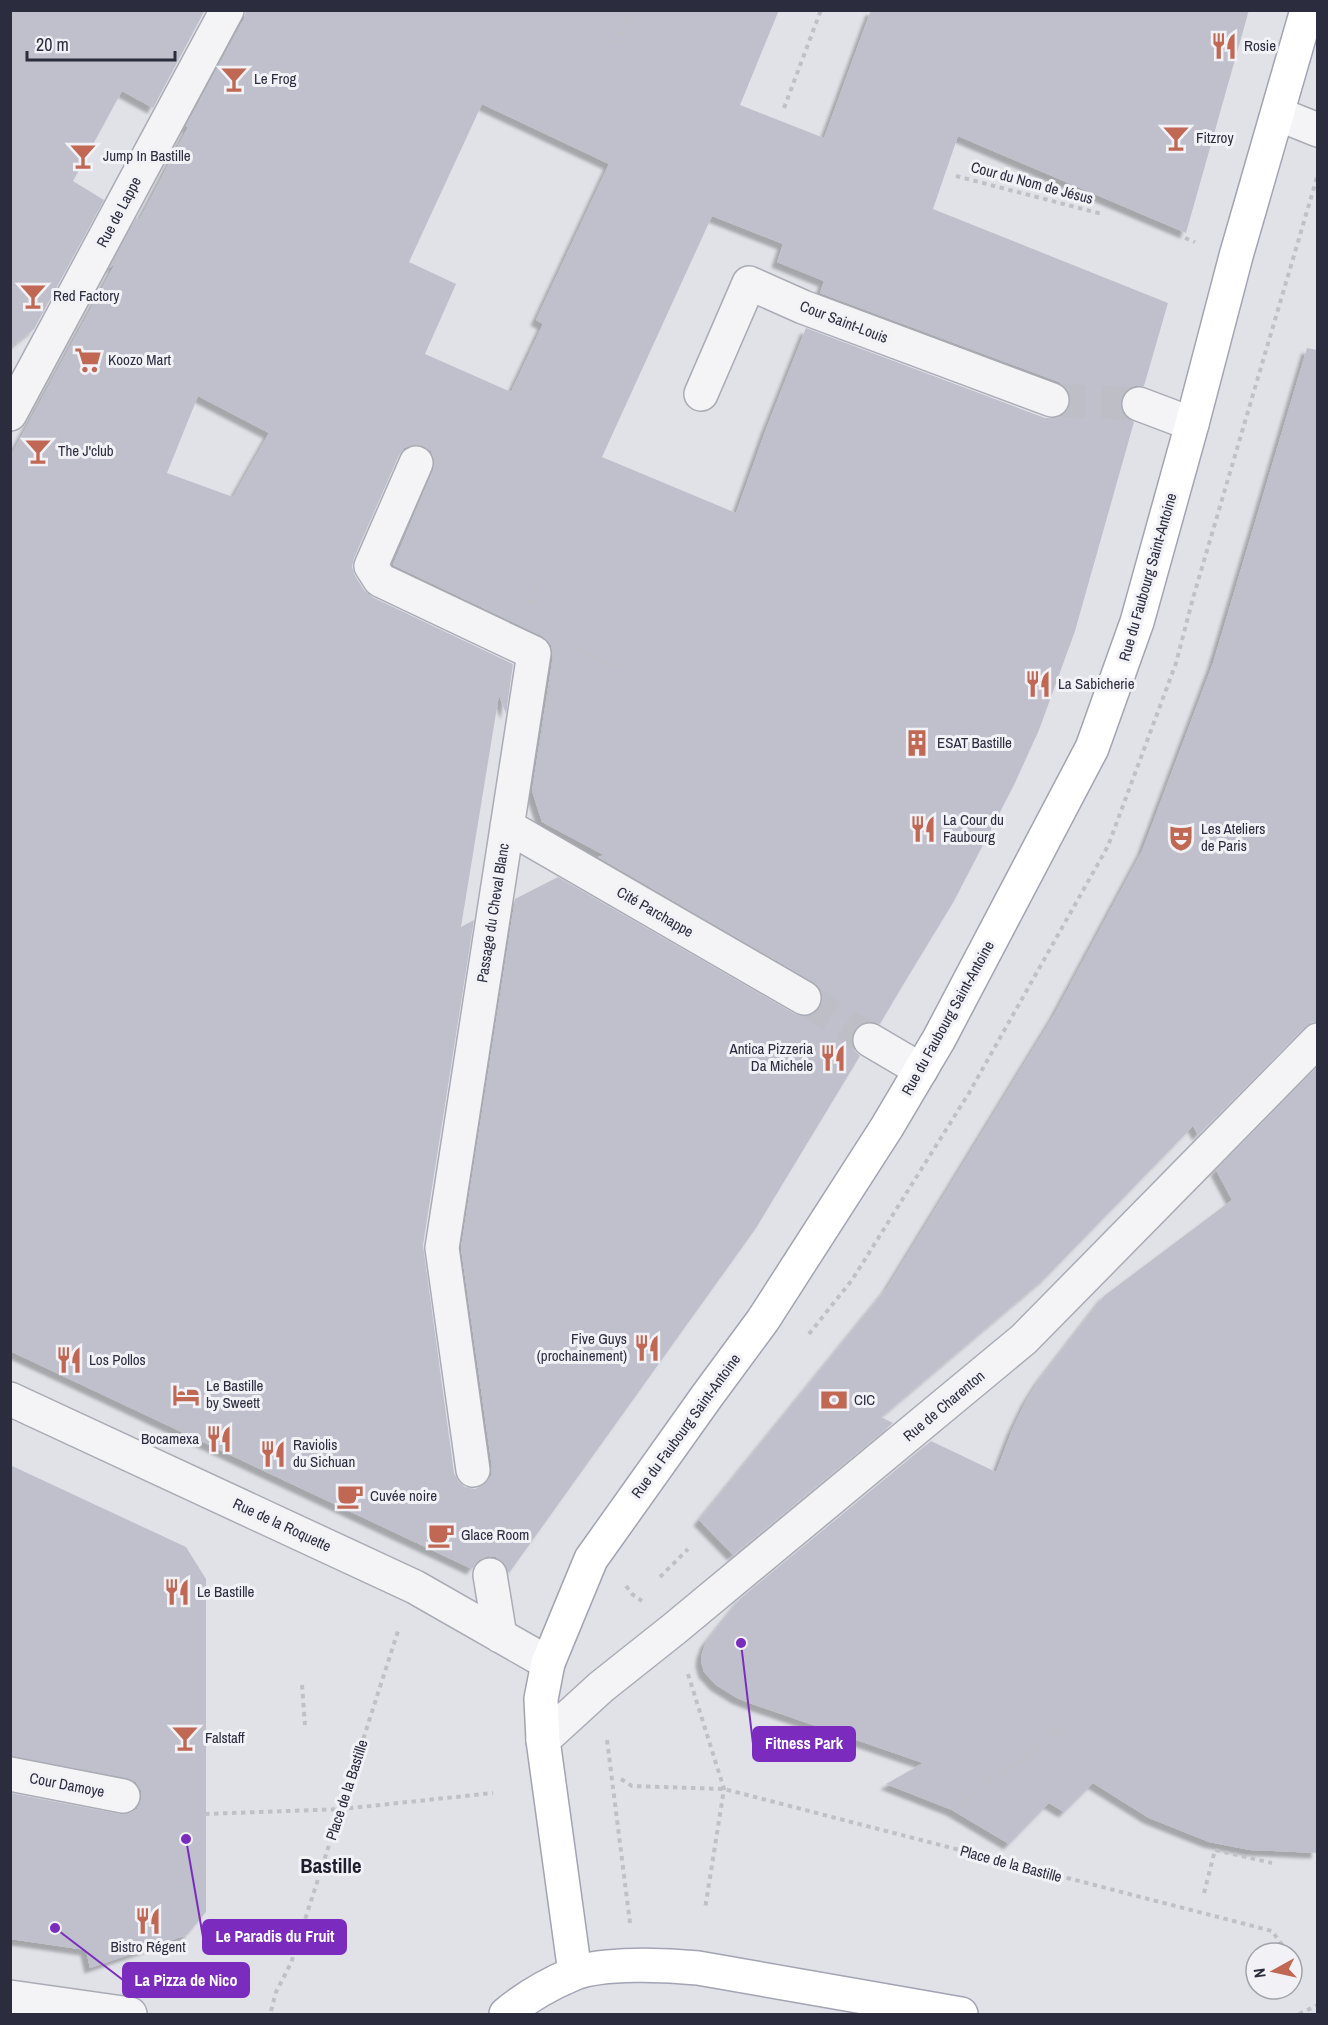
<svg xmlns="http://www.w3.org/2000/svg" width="1328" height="2025" viewBox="0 0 1328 2025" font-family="'Archivo Narrow',sans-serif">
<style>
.building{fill:#bfc0cb;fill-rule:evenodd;filter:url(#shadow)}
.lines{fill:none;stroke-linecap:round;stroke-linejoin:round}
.minor-tunnel{stroke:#bdbec6;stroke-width:33;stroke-dasharray:33 16;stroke-linecap:butt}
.minor-casing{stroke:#aaabb5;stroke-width:36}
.major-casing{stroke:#a2a3b3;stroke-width:36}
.path{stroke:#c0c0c7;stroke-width:4;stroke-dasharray:4.5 4.5;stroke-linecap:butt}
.minor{stroke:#f4f4f7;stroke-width:33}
.major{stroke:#fff;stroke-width:33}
.labels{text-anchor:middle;stroke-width:6;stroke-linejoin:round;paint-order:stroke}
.poi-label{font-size:15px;fill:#2b2c3e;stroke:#f1f1f6;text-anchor:start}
.street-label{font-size:15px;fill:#2b2c3e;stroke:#f1f1f6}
.district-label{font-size:21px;font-weight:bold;fill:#1e1e2f;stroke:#f1f1f6}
.leader{fill:none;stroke:#7b2cbf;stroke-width:2}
.callout-dot{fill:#7b2cbf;stroke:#f1f1f6;stroke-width:2}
.callout{fill:#7b2cbf;stroke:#7b2cbf;stroke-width:2}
.callout-label{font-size:16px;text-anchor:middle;font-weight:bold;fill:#fff}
</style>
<defs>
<filter id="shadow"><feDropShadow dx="-5.5" dy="5.5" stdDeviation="1.5" flood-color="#0004"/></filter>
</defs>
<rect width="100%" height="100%" fill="#e1e2e8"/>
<path class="building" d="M 10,10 L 205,10 L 153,108 L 122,91 L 73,181 L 104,200 L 34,329 L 10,348 Z
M 246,10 L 779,10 L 740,105 L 824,138 L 871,10 L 1249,10 L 1186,233 L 958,136 L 933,209 L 1168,303 L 1144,386 L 1135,386 L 1128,389 L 1121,398 L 1121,408 L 1124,415 L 1134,422 L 1075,631 L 1039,730 L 1014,785 L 954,901 L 903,985 L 880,1024 L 870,1021 L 860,1024 L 854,1030 L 851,1040 L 854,1050 L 860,1056 L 756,1228 L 509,1573 L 504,1563 L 496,1557 L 488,1556 L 479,1560 L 472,1569 L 10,1351 L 10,457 L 115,264 L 109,268 L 136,218 L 139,220 L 150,200 L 188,127 L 186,126 L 244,19 ZM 482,104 L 609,164 L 536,320 L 543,324 L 511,392 L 425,354 L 456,284 L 409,262 ZM 712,216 L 783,244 L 777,262 L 824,281 L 820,293 L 1059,382 L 1066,388 L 1070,396 L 1069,407 L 1063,415 L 1056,418 L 1045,418 L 806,328 L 766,429 L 736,513 L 602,457 ZM 198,396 L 269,433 L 233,497 L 167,473 ZM 413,445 L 423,446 L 431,451 L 434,460 L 433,470 L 393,565 L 542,636 L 551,645 L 553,656 L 532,791 L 542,822 L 604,855 L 598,857 L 813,982 L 820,988 L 823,997 L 820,1007 L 814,1014 L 805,1017 L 795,1014 L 558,877 L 515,899 L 461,1248 L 492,1467 L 491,1476 L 485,1484 L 475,1489 L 465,1487 L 459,1482 L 454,1473 L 423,1245 L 474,920 L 461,927 L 499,695 L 506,714 L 513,664 L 372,597 L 364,590 L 355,576 L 352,567 L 354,558 L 399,455 L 404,448 Z
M 1307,348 L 1317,350 L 1317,1022 L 1312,1022 L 1305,1027 L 1198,1135 L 1193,1126 L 1046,1277 L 881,1417 L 893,1423 L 733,1555 L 699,1520 L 887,1288 L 1054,1015 L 1142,851 L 1213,663 Z
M 1317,1067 L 1317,1853 L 1250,1850 L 1209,1842 L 1149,1818 L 1093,1783 L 1064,1812 L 1049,1803 L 1009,1844 L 952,1810 L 886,1784 L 923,1763 L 752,1704 L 737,1698 L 716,1685 L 704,1672 L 701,1661 L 702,1653 L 706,1642 L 741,1598 L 931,1441 L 996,1472 L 1012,1430 L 1026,1401 L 1039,1380 L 1104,1296 L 1232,1200 L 1216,1170 Z
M 10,1465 L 186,1547 L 206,1579 L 206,1912 L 187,1935 L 90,1968 L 86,1950 L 10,1939 L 10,1793 L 120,1814 L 130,1813 L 137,1809 L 141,1800 L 141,1790 L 136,1782 L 127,1778 L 10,1756 Z"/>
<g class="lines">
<path class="minor-tunnel" d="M 1052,400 L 1139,404
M 804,998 L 870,1040"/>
<defs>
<path id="minor" d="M 1278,114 L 1318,130
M 701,394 L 749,283 L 803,307 L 1052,400
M 1139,404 L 1192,424
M 10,414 L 227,10
M 416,463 L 371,566 L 380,580 L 534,653 L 442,1248 L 473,1470
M 507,826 L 804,998
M 870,1040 L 921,1070
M 10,1399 L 415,1587 L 548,1663
M 490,1575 L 500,1636
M 543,1740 L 601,1687 L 674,1629 L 1024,1339 L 1318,1040
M 10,1774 L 123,1796
M 10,1997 L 130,2014"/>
<path id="major" d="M 575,1973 L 543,1740 L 541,1699 L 548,1663 L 591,1559 L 707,1396 L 763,1320 L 887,1127 L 939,1039 L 1092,748 L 1137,622 L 1192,424 L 1236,256 L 1307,10
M 506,2014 C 525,1998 549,1984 573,1974 C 602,1962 667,1965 698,1968 L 961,2014"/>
</defs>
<use href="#minor" class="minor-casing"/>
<use href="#major" class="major-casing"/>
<path class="path" d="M 616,44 L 630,10
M 784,108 L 821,10
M 956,176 L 1102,214
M 1185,238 L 1195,242
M 529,604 L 540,574
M 576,650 L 620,667
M 809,1334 L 852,1280 L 969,1093 L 1108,846 L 1176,663 L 1193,598 L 1318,174
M 660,1577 L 688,1549
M 626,1586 L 632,1594 L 642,1601
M 688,1674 L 724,1789 L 705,1909
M 302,1685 L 305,1725
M 607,1740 L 630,1923
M 621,1779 L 632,1786 L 724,1789 L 1272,1931 L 1288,1953
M 952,1810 L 1068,1724
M 205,1814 L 342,1809 L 493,1793
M 1204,1893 L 1215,1850 L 1272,1863
M 1292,1959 L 1301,1970
M 271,2011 L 276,1992 L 291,1963 L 399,1628
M 1299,2014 L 1318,2005"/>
<use href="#minor" class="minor"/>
<use href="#major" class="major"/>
</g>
<defs>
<symbol id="restaurant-bare" viewBox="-9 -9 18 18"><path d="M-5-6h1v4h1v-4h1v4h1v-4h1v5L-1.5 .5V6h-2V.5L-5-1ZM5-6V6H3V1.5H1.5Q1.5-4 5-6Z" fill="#c06854" stroke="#f1f1f6" stroke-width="2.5" paint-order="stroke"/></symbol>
<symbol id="bar-bare" viewBox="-9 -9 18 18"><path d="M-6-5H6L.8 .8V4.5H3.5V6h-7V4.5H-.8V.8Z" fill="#c06854" stroke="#f1f1f6" stroke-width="2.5" paint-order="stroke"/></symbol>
<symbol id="supermarket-bare" viewBox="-9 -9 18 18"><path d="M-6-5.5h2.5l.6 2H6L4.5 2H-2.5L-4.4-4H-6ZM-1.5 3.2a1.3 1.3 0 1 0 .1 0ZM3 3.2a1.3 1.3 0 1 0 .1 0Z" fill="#c06854" stroke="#f1f1f6" stroke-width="2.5" paint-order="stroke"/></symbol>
<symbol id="building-bare" viewBox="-9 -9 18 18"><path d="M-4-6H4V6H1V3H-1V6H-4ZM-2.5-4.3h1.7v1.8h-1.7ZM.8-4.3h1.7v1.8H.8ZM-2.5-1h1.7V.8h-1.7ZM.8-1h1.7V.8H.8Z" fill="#c06854" stroke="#f1f1f6" stroke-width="2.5" paint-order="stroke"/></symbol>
<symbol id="theatre-bare" viewBox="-9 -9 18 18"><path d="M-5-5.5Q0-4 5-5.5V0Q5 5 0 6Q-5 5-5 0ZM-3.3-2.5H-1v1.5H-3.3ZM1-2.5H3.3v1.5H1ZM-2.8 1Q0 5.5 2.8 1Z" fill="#c06854" stroke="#f1f1f6" stroke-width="2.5" paint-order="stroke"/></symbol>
<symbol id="hotel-bare" viewBox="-9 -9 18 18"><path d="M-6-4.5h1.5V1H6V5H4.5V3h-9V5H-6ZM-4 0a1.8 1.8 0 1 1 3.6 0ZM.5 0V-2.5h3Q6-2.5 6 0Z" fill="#c06854" stroke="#f1f1f6" stroke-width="2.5" paint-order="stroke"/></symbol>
<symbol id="bank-bare" viewBox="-9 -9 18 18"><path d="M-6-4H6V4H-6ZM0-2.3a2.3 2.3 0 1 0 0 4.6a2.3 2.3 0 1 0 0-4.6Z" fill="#c06854" stroke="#f1f1f6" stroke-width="2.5" paint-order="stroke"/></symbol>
<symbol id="cafe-bare" viewBox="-9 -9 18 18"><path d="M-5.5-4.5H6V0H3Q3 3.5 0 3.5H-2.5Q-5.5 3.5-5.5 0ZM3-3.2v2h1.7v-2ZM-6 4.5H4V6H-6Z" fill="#c06854" stroke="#f1f1f6" stroke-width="2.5" paint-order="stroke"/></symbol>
</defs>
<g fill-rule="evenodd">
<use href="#restaurant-bare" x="1205" y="27" width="38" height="38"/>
<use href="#bar-bare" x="215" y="60" width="38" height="38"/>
<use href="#bar-bare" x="1157" y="119" width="38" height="38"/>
<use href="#bar-bare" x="64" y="137" width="38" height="38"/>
<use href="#bar-bare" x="14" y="277" width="38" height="38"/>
<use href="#supermarket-bare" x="69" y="341" width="38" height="38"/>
<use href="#bar-bare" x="19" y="432" width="38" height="38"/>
<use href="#restaurant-bare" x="1019" y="665" width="38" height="38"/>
<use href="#building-bare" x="898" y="724" width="38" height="38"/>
<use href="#restaurant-bare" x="904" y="810" width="38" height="38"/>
<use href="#theatre-bare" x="1162" y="819" width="38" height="38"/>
<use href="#restaurant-bare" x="814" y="1039" width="38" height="38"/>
<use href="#restaurant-bare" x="628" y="1329" width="38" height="38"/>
<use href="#restaurant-bare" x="50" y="1341" width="38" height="38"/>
<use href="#hotel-bare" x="167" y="1376" width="38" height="38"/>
<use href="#bank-bare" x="815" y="1381" width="38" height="38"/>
<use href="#restaurant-bare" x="200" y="1420" width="38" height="38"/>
<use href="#restaurant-bare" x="254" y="1435" width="38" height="38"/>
<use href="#cafe-bare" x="331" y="1477" width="38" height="38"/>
<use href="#cafe-bare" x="422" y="1516" width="38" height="38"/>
<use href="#restaurant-bare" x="158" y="1573" width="38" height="38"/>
<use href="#bar-bare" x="166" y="1719" width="38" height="38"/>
<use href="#restaurant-bare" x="129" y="1902" width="38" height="38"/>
</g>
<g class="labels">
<g class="poi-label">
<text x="1244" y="51">Rosie</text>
<text x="254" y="84">Le Frog</text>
<text x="1196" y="143">Fitzroy</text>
<text x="103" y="161">Jump In Bastille</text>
<text x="53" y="301">Red Factory</text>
<text x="108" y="365">Koozo Mart</text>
<text x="58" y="456">The J'club</text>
<text x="1058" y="689">La Sabicherie</text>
<text x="937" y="748">ESAT Bastille</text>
<text x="943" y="825">La Cour du<tspan x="943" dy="17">Faubourg</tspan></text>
<text x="1201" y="834">Les Ateliers<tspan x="1201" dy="17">de Paris</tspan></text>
<text x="813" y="1054" text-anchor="end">Antica Pizzeria<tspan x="813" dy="17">Da Michele</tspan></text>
<text x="627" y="1344" text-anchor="end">Five Guys<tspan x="627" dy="17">(prochainement)</tspan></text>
<text x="89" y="1365">Los Pollos</text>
<text x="206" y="1391">Le Bastille<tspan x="206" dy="17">by Sweett</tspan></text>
<text x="854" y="1405">CIC</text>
<text x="199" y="1444" text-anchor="end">Bocamexa</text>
<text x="293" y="1450">Raviolis<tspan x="293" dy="17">du Sichuan</tspan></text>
<text x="370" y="1501">Cuvée noire</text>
<text x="461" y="1540">Glace Room</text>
<text x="197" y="1597">Le Bastille</text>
<text x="205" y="1743">Falstaff</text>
<text x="148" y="1952" text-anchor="middle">Bistro Régent</text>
</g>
<g class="street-label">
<text transform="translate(1032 183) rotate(15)" y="5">Cour du Nom de Jésus</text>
<text transform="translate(119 212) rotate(-62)" y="5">Rue de Lappe</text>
<text transform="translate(844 322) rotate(21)" y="5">Cour Saint-Louis</text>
<text transform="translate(1148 577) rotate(-74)" y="5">Rue du Faubourg Saint-Antoine</text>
<text transform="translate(655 912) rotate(30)" y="5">Cité Parchappe</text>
<text transform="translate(493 913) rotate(-81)" y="5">Passage du Cheval Blanc</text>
<text transform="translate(948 1018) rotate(-61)" y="5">Rue du Faubourg Saint-Antoine</text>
<text transform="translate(944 1406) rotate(-40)" y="5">Rue de Charenton</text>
<text transform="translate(686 1426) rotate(-54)" y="5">Rue du Faubourg Saint-Antoine</text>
<text transform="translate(282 1525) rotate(25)" y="5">Rue de la Roquette</text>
<text transform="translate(67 1785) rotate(11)" y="5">Cour Damoye</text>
<text transform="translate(347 1790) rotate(-72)" y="5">Place de la Bastille</text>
<text transform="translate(1011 1864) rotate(15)" y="5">Place de la Bastille</text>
</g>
<g class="district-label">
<text x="331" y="1873">Bastille</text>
</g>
</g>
<path class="leader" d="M741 1643L753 1744M186 1839L203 1937M55 1928L123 1980"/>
<g class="callout-dot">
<circle cx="741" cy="1643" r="6"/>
<circle cx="186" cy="1839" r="6"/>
<circle cx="55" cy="1928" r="6"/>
</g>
<g class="callout">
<rect x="753" y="1727" width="102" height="34" rx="6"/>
<rect x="203" y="1920" width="143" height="34" rx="6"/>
<rect x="123" y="1963" width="126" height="34" rx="6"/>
</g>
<g class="callout-label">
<text x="804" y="1749">Fitness Park</text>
<text x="275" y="1942">Le Paradis du Fruit</text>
<text x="186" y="1986">La Pizza de Nico</text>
</g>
<rect width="1328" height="2025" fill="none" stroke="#2b2c3e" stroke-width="24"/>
<g transform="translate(1274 1971) rotate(262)"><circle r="28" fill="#f1f1f6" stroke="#a2a2ac" stroke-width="1.5"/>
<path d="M0-4.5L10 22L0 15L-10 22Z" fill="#c06854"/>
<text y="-9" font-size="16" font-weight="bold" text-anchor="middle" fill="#2b2c3e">N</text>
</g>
<path d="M27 51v9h148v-9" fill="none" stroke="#2b2c3e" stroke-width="3"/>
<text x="36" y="51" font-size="18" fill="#2b2c3e" stroke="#f1f1f6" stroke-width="4.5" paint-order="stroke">20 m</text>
</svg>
